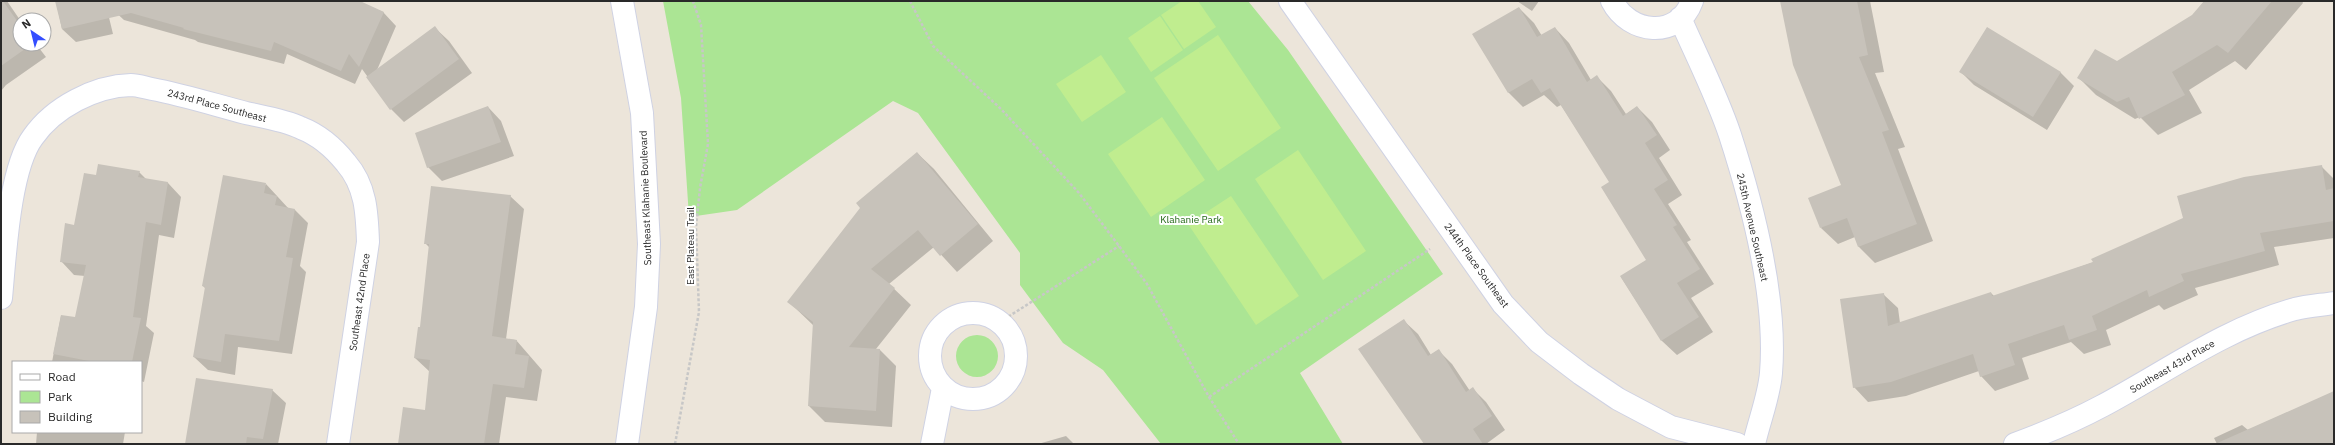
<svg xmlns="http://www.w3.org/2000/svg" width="2335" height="445" viewBox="0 0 2335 445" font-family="'IBM Plex Sans',sans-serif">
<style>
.green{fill:#abe594}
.pitch{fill:#c0ed8f}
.shadow{fill:#0003}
.building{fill:#c7c2ba}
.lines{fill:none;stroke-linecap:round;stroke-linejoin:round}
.street-casing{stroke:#cfd2e3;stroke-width:24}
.secondary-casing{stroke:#cfd2e3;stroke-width:24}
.path{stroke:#c7c7c7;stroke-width:2.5;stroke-dasharray:3 2;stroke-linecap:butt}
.street{stroke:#fff;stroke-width:22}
.secondary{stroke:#fff;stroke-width:22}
.labels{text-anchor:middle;stroke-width:4;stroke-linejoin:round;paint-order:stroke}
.street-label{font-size:10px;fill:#292929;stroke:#fff}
.park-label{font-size:10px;fill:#236817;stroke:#fff}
</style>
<rect width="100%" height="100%" fill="#ece5da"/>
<path class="green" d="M 663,1 L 1248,1 L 1288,50 L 1443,274 L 1300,373 L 1343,444 L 1161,444 L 1103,370 L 1063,343 L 1020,285 L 1020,253 L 918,113 L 893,101 L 737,210 L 689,217 L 681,98 Z
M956 356a21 21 0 1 1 42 0a21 21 0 1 1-42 0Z"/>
<path class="pitch" d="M 1182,1 L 1198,1 L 1216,27 L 1184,49 L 1161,15 Z
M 1160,16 L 1183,50 L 1151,72 L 1128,38 Z
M 1218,35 L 1281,128 L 1218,171 L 1154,78 Z
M 1101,55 L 1126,92 L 1082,122 L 1056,84 Z
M 1162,117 L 1205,180 L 1151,217 L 1108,154 Z
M 1298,150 L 1366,251 L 1323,280 L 1255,179 Z
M 1231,196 L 1299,296 L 1256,325 L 1188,224 Z"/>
<path class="shadow" d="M 1,1 L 7,1 L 20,20 L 20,44 L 36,44 L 46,57 L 6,85 L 1,91 Z
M 56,1 L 105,1 L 113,34 L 76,42 L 62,29 Z
M 112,1 L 357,1 L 383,12 L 396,26 L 377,70 L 435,28 L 449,41 L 472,73 L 404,122 L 391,109 L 362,69 L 355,84 L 287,54 L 284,64 L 198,42 L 195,40 L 124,20 L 110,7 Z
M 1517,1 L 1539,1 L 1532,11 Z
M 1792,1 L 1870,1 L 1884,72 L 1875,73 L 1905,147 L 1898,149 L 1933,241 L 1875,263 L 1859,247 L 1855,237 L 1838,244 L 1821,228 L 1842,186 Z
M 2206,1 L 2302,1 L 2303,3 L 2246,70 L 2235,61 L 2189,90 L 2202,113 L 2158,135 L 2140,117 L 2135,119 L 2096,95 L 2079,78 L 2117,62 L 2193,16 Z
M 1519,8 L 1534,23 L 1542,36 L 1555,28 L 1569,43 L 1591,80 L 1597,77 L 1611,91 L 1626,114 L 1637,107 L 1652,122 L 1670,150 L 1659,158 L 1682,195 L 1668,204 L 1691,240 L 1687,242 L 1714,284 L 1691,298 L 1713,332 L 1677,355 L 1662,341 L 1621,277 L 1647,260 L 1611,182 L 1561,105 L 1557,107 L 1544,95 L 1523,107 L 1509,93 L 1474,35 Z
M 1961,72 L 2060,72 L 2074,86 L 2047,130 L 1974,85 Z
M 488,107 L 501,121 L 514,156 L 442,181 L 428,167 Z
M 917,153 L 934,169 L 993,241 L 957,272 L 934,247 L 889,284 L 911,305 L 876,349 L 880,350 L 896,366 L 892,427 L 825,422 L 809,406 L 814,326 L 789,302 Z
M 2321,166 L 2334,179 L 2334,238 L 2274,247 L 2279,265 L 2195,288 L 2198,295 L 2164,310 L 2159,305 L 2106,330 L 2111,345 L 2084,354 L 2071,342 L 2022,358 L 2029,379 L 1995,391 L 1981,376 L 1979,371 L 1906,396 L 1868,402 L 1854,387 L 1883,294 L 1898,308 L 1900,323 L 1991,293 L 1995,297 L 2094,262 Z
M 139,172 L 147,180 L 168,183 L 181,197 L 174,238 L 159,235 L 146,326 L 154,333 L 144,382 L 141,381 L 141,362 L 52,362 L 61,316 L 76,319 L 85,276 L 74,275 L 61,261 L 96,176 Z
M 266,184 L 289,209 L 295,210 L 308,223 L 300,266 L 306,272 L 292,354 L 238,347 L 235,375 L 208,370 L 194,357 L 206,289 L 203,286 Z
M 510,196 L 524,209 L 506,339 L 516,340 L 542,370 L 537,401 L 506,397 L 499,444 L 398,444 L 426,411 L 430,372 L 415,358 L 421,328 L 430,248 L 425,243 Z
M 1404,321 L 1418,334 L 1431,355 L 1438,350 L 1452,364 L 1470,391 L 1473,389 L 1486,402 L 1505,430 L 1486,444 L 1425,444 Z
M 272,390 L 286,403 L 278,444 L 186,444 Z
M 2334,392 L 2334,444 L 2217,444 L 2214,438 L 2242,425 L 2248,430 Z
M 37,432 L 125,432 L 123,444 L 36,444 Z
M 1066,436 L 1074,444 L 1038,444 Z"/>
<path class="building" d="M 1,1 L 3,1 L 20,25 L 20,44 L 32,44 L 1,66 Z
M 55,1 L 360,1 L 384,12 L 359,67 L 349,54 L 341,71 L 274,42 L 271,51 L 183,29 L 184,28 L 131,13 L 62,29 Z
M 1780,1 L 1857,1 L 1868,55 L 1859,57 L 1889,130 L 1882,132 L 1917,224 L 1858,247 L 1847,218 L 1820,228 L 1808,198 L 1841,185 L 1793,65 Z
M 2204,1 L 2272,1 L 2228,53 L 2217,45 L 2172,72 L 2185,95 L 2139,119 L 2129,97 L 2117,102 L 2077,78 L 2095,49 L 2117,61 L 2192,15 Z
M 1519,7 L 1537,37 L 1555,27 L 1587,82 L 1597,75 L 1623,116 L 1637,106 L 1657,135 L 1645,143 L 1668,180 L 1654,189 L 1677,225 L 1673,227 L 1700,269 L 1677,283 L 1699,317 L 1661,341 L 1620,276 L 1646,260 L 1601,187 L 1609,182 L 1550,88 L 1541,93 L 1532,79 L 1508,93 L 1472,34 Z
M 435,26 L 459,59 L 390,110 L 366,77 Z
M 1987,27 L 2061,72 L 2033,117 L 1959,72 Z
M 488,106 L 501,142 L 427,168 L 415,133 Z
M 917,152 L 978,224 L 940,256 L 918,230 L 871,269 L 895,288 L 849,347 L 880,349 L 876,411 L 808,406 L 813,322 L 787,302 L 860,208 L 856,203 Z
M 98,164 L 140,171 L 138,177 L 168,182 L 161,225 L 146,222 L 133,317 L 141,318 L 132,362 L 94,362 L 53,354 L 61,315 L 75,317 L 86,265 L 60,262 L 65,223 L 74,225 L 84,173 L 96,175 Z
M 2322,165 L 2326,190 L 2334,188 L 2334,221 L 2260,233 L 2265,251 L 2181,274 L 2184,281 L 2149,297 L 2147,290 L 2092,316 L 2097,330 L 2069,340 L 2064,325 L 2008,344 L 2015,365 L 1980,377 L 1973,354 L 1891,382 L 1853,388 L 1840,299 L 1884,293 L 1888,326 L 1991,292 L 1992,296 L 2093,262 L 2091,259 L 2183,218 L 2177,196 L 2244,177 Z
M 223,175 L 266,183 L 264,193 L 277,196 L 275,205 L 295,209 L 286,257 L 293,258 L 279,341 L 225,334 L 221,362 L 193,357 L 205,287 L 202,286 Z
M 431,186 L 511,195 L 492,336 L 517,340 L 515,354 L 529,356 L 524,388 L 493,384 L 484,444 L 398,444 L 403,407 L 425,410 L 430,360 L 414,358 L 418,327 L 420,327 L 429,244 L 424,244 Z
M 1404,319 L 1428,356 L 1439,349 L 1466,392 L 1473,387 L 1492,416 L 1473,429 L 1483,444 L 1424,444 L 1358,349 Z
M 196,378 L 273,389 L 263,439 L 247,437 L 246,444 L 185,444 Z
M 2334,391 L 2334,444 L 2215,444 Z"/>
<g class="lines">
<defs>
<path id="street" d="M 1290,1 L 1503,304 L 1539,342 L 1581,374 L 1618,399 L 1671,427 L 1737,444
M 1612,1 C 1629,34 1678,40 1692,1
M 1680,18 C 1697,57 1717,96 1730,135 C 1753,206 1777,300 1771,373 C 1769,397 1759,421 1754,444
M 1,298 C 5,257 9,169 33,137 C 54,107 95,86 131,85 C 138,85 146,88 152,89 C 184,95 215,105 246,113 C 264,117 285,120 301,128 C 319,135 334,148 346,163 C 366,186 367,213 368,242 L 338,444
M930 356a43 43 0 1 1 86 0a43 43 0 1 1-86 0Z
M 932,444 L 943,388
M 2015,444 C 2045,433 2074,421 2102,406 C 2166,372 2224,329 2295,309 C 2307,306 2321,305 2334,303"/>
<path id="secondary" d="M 622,1 L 642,113 L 649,244 L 646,307 L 627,444"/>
</defs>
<use href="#street" class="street-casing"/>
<use href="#secondary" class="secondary-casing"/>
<path class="path" d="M 910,1 L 933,46 L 1001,109 L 1079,193 L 1119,246 L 1147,284 L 1209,397 L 1239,444
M 1000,322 L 1119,246
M 1209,397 L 1430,249
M 675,444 L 699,312 L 696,227 L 700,188 L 708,144 L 701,25 L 693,1"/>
<use href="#street" class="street"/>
<use href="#secondary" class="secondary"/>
</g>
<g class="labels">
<g class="street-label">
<text transform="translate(217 105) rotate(15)" y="4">243rd Place Southeast</text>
<text transform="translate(645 198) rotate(-92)" y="4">Southeast Klahanie Boulevard</text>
<text transform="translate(1753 227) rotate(77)" y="4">245th Avenue Southeast</text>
<text transform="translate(690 246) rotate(-90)" y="4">East Plateau Trail</text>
<text transform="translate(1477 265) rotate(54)" y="4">244th Place Southeast</text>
<text transform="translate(359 302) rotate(-82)" y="4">Southeast 42nd Place</text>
<text transform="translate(2172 366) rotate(-30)" y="4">Southeast 43rd Place</text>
</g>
<g class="park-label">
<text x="1191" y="223">Klahanie Park</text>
</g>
</g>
<rect width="2335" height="445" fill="none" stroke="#292929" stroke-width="4"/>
<rect x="12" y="361" width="130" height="72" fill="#ffffff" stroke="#a9a9a9"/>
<rect x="20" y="374" width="20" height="6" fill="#ffffff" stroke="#a9a9a9"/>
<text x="48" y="381" font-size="12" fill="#292929">Road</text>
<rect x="20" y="391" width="20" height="12" fill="#abe594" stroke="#a9a9a9"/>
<text x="48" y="401" font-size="12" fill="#292929">Park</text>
<rect x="20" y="411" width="20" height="12" fill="#c7c2ba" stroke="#a9a9a9"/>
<text x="48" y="421" font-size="12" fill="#292929">Building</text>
<g transform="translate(32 32) rotate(325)"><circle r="19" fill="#ffffff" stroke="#a9a9a9"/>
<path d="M0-3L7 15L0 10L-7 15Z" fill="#344eff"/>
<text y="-6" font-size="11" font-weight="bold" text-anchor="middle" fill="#292929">N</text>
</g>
</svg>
